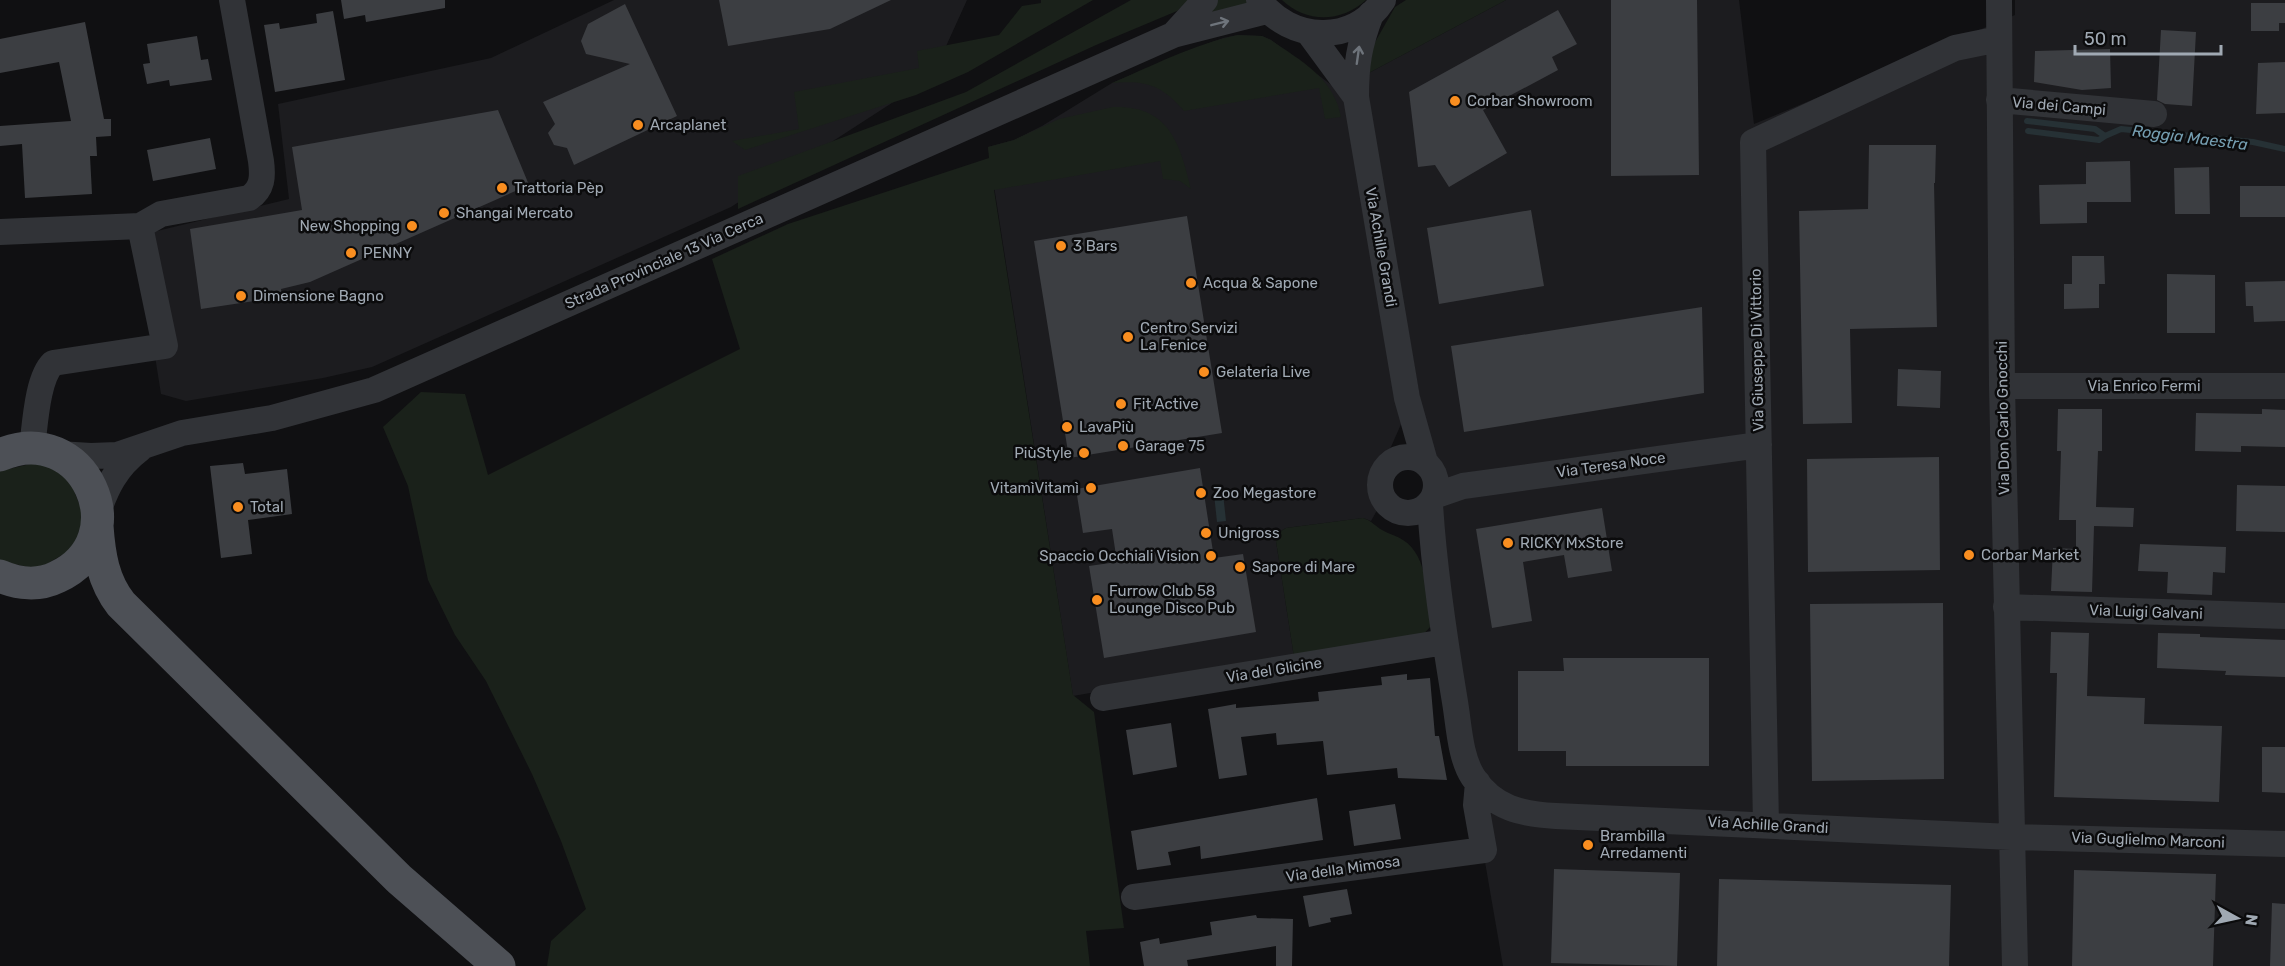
<svg xmlns="http://www.w3.org/2000/svg" width="2285" height="966" viewBox="0 0 2285 966" font-family="Rubik,sans-serif">
<style>
.built{fill:#1c1c1f}
.green{fill:#1a211a}
.water{fill:#263135}
.lines{fill:none;stroke-linecap:round;stroke-linejoin:round}
.stream{stroke:#263135;stroke-width:6}
.building{fill:#3c3e42}
.minor{stroke:#313337;stroke-width:26}
.major{stroke:#4d5056;stroke-width:33}
.oneway{stroke:#6e747b}
.poi-dot{fill:#f98e20;stroke:#0b0b0c;stroke-width:2}
.labels{text-anchor:middle;stroke-width:5;stroke-linejoin:round;paint-order:stroke}
.poi-label{font-size:15px;fill:#a0a9b3;stroke:#0b0b0c;text-anchor:start}
.street-label{font-size:15px;fill:#a0a9b3;stroke:#0b0b0c}
.water-label{font-size:16px;font-style:italic;fill:#759eb1;stroke:#0b0b0c}
</style>
<rect width="100%" height="100%" fill="#101012"/>
<path class="built" d="M 614,0 L 967,0 L 932,77 L 731,207 L 372,367 L 323,378 L 186,401 L 161,394 L 137,243 L 153,232 L 289,199 L 278,104 L 491,58 Z
M 1506,0 L 1739,0 L 1754,124 L 2015,15 L 2015,0 L 2285,0 L 2285,966 L 1503,966 L 1447,642 L 1441,483 L 1438,472 L 1431,460 L 1363,76 Z
M 1238,35 L 1262,36 L 1271,40 L 1353,101 L 1402,422 L 1375,483 L 1376,493 L 1381,503 L 1371,521 L 1363,518 L 1286,528 L 1278,533 L 1276,541 L 1294,657 L 1073,696 L 988,147 L 1014,140 L 1042,126 L 1112,83 L 1185,52 L 1223,38 Z"/>
<path class="green" d="M 1041,0 L 1093,0 L 968,72 L 916,95 L 745,150 L 732,141 L 799,129 L 794,92 L 919,68 L 917,51 L 999,35 L 1022,6 L 1041,3 Z
M 1131,0 L 1189,0 L 1177,11 L 1096,45 L 738,209 L 738,176 L 966,92 Z
M 1217,0 L 1252,0 L 1256,6 L 1198,18 Z
M 1282,0 L 1366,0 C 1341,23 1306,23 1282,0 Z
M 1406,0 L 1506,0 L 1363,76 L 1370,51 L 1395,7 Z
M 1238,35 L 1262,36 L 1271,40 C 1301,61 1334,78 1341,117 L 1325,119 L 1319,88 L 1184,111 C 1162,85 1146,80 1112,83 C 1152,66 1194,44 1238,35 Z
M 1113,107 C 1169,105 1180,143 1191,189 L 1180,181 L 1163,179 L 1160,161 L 994,190 L 1073,695 L 1094,712 L 1124,928 L 1086,931 L 1090,966 L 547,966 L 551,941 L 586,909 L 561,841 L 532,774 L 486,681 L 455,635 L 428,580 L 408,486 L 383,427 L 421,392 L 465,394 L 488,475 L 740,349 L 712,259 L 788,224 L 989,158 L 988,147 L 1014,140 L 1059,119 Z
M 39,462 L 69,478 L 84,516 L 74,548 L 38,569 L 0,561 L 0,471 Z
M 1363,518 C 1372,521 1375,526 1382,530 C 1389,534 1397,536 1403,540 C 1429,556 1427,600 1431,626 L 1421,637 L 1294,657 L 1276,541 L 1278,533 L 1286,528 Z"/>
<path class="water" d="M 1223,493 L 1226,521 L 1217,522 L 1214,494 Z"/>
<g class="lines">
<path class="stream" d="M 2027,121 L 2095,129 L 2105,136 L 2121,129 L 2253,142 L 2285,149
M 2028,131 L 2099,140 L 2105,136"/>
</g>
<path class="building" d="M 341,0 L 445,0 L 445,8 L 366,22 L 365,15 L 344,19 Z
M 719,0 L 891,0 L 830,29 L 728,46 Z
M 1611,0 L 1697,0 L 1699,175 L 1611,176 Z
M 2251,3 L 2285,3 L 2285,23 L 2279,23 L 2279,31 L 2251,31 Z
M 625,4 L 677,116 L 574,165 L 567,148 L 554,145 L 548,133 L 555,124 L 543,102 L 630,64 L 586,54 L 581,41 L 588,24 Z
M 1558,10 L 1577,44 L 1552,57 L 1558,70 L 1483,110 L 1507,153 L 1449,187 L 1435,165 L 1418,167 L 1409,92 Z
M 333,11 L 345,80 L 275,92 L 264,25 L 279,23 L 280,29 L 317,23 L 316,14 Z
M 85,22 L 104,119 L 111,119 L 111,136 L 96,137 L 97,156 L 90,156 L 92,194 L 25,198 L 22,144 L 0,146 L 0,126 L 71,121 L 59,62 L 0,73 L 0,39 Z
M 2161,30 L 2196,32 L 2192,106 L 2165,104 L 2157,100 Z
M 197,36 L 201,60 L 208,59 L 212,80 L 170,86 L 169,80 L 147,84 L 143,64 L 150,63 L 147,44 Z
M 2110,49 L 2111,88 L 2082,90 L 2034,82 L 2035,51 Z
M 2285,62 L 2285,113 L 2256,114 L 2258,63 Z
M 498,110 L 529,185 L 310,282 L 281,289 L 282,297 L 201,309 L 190,229 L 302,210 L 292,147 Z
M 210,138 L 216,169 L 153,181 L 147,150 Z
M 1869,145 L 1936,145 L 1935,183 L 1934,183 L 1937,327 L 1850,329 L 1852,423 L 1803,424 L 1799,211 L 1868,209 Z
M 2130,161 L 2131,202 L 2087,202 L 2087,223 L 2040,224 L 2039,185 L 2086,184 L 2086,162 Z
M 2209,167 L 2210,214 L 2175,214 L 2174,168 Z
M 2240,186 L 2285,186 L 2285,217 L 2240,217 Z
M 1531,210 L 1544,286 L 1439,304 L 1427,228 Z
M 1187,216 L 1222,433 L 1069,458 L 1034,241 Z
M 2072,256 L 2104,256 L 2105,284 L 2099,284 L 2099,308 L 2064,309 L 2064,284 L 2072,284 Z
M 2167,274 L 2215,275 L 2215,333 L 2167,333 Z
M 2285,281 L 2285,321 L 2254,322 L 2253,306 L 2246,306 L 2245,282 Z
M 1702,307 L 1704,393 L 1464,432 L 1451,346 Z
M 1898,369 L 1941,371 L 1940,408 L 1897,406 Z
M 2058,409 L 2102,409 L 2102,451 L 2098,451 L 2096,507 L 2134,508 L 2133,527 L 2094,526 L 2092,592 L 2051,591 L 2053,548 L 2076,549 L 2076,520 L 2059,520 L 2061,451 L 2057,451 Z
M 2262,409 L 2285,410 L 2285,447 L 2241,446 L 2241,452 L 2195,451 L 2196,413 L 2262,414 Z
M 1939,457 L 1940,570 L 1808,572 L 1807,459 Z
M 243,463 L 245,474 L 287,469 L 292,514 L 248,520 L 252,554 L 221,558 L 210,466 Z
M 1200,468 L 1214,558 L 1243,554 L 1256,632 L 1104,658 L 1089,566 L 1117,562 L 1112,529 L 1083,533 L 1076,489 Z
M 2237,485 L 2285,486 L 2285,532 L 2236,531 Z
M 1602,508 L 1612,571 L 1568,578 L 1564,555 L 1523,562 L 1532,621 L 1492,628 L 1476,529 Z
M 2140,544 L 2226,547 L 2225,573 L 2213,572 L 2212,595 L 2167,593 L 2168,572 L 2138,571 Z
M 1943,603 L 1944,779 L 1812,781 L 1810,604 Z
M 2051,632 L 2089,633 L 2087,696 L 2145,698 L 2144,724 L 2222,726 L 2219,802 L 2054,797 L 2057,673 L 2050,673 Z
M 2158,633 L 2200,634 L 2200,637 L 2285,640 L 2285,677 L 2225,675 L 2226,671 L 2157,668 Z
M 1563,658 L 1709,658 L 1709,766 L 1566,766 L 1566,751 L 1518,751 L 1518,671 L 1564,671 Z
M 1407,674 L 1407,680 L 1430,678 L 1435,736 L 1439,736 L 1447,780 L 1398,778 L 1397,768 L 1327,775 L 1323,741 L 1277,745 L 1276,733 L 1241,737 L 1247,775 L 1219,779 L 1208,709 L 1236,704 L 1236,708 L 1319,701 L 1318,692 L 1382,685 L 1381,677 Z
M 1171,723 L 1177,767 L 1133,775 L 1126,730 Z
M 2262,747 L 2285,747 L 2285,793 L 2262,792 Z
M 1317,798 L 1323,840 L 1201,859 L 1200,846 L 1168,852 L 1171,865 L 1137,870 L 1131,831 Z
M 1395,804 L 1401,839 L 1354,846 L 1349,811 Z
M 1554,869 L 1680,873 L 1677,966 L 1551,963 Z
M 2074,870 L 2216,874 L 2213,966 L 2072,966 Z
M 1719,879 L 1951,885 L 1949,966 L 1717,966 Z
M 1347,889 L 1352,914 L 1330,918 L 1331,922 L 1309,927 L 1303,896 Z
M 2272,903 L 2285,904 L 2285,966 L 2270,966 Z
M 1256,915 L 1257,918 L 1293,919 L 1292,966 L 1276,966 L 1276,946 L 1187,960 L 1188,966 L 1144,966 L 1140,942 L 1159,938 L 1160,944 L 1212,935 L 1210,922 Z"/>
<g class="lines">
<path class="minor" d="M 1259,0 C 1290,42 1354,46 1383,0
M 1999,0 L 2002,386 L 2015,966
M 1371,14 C 1359,45 1356,65 1356,97 L 1407,398 L 1425,462
M 1309,33 L 1356,97
M 1173,35 L 1205,0
M 1999,100 L 2154,114
M 0,232 L 140,226 L 161,214 L 249,198 C 263,189 263,176 261,161 L 232,0
M 2002,386 L 2285,386
M 32,448 C 35,426 37,378 53,363 L 165,346 L 140,226
M 58,454 L 91,456 L 117,455 L 182,433 L 272,418 L 374,390 L 1173,35 L 1267,11
M1380 485a28 28 0 1 1 56 0a28 28 0 1 1-56 0Z
M 1434,496 L 1463,486 L 1759,445
M 1430,504 C 1434,571 1444,636 1455,702 C 1459,726 1460,757 1473,777 C 1494,809 1522,814 1556,816 L 2011,837 L 2285,844
M 97,515 C 106,488 116,467 140,449
M 2006,607 L 2285,616
M 1103,698 L 1445,642
M 1766,825 L 1753,142 L 1955,48 L 1999,39
M 1134,897 L 1484,850 L 1476,805 L 1478,783"/>
<path class="major" d="M 0,455 C 84,418 139,539 57,577 C 39,586 18,584 0,576
M 97,526 C 99,555 103,581 121,604 L 399,879 L 499,966"/>
</g>
<defs><path id="oneway-shaft" d="M-6 0H5M1.5-3L5.5 0L1.5 3" fill="none" stroke-width="1.6" stroke-linecap="round" stroke-linejoin="round" transform="scale(1.5)"/></defs>
<g class="oneway">
<use href="#oneway-shaft" transform="translate(1220 23) rotate(-14)"/>
<use href="#oneway-shaft" transform="translate(1358 55) rotate(-82)"/>
</g>
<g class="poi-dot">
<circle cx="1455" cy="101" r="6"/>
<circle cx="638" cy="125" r="6"/>
<circle cx="502" cy="188" r="6"/>
<circle cx="444" cy="213" r="6"/>
<circle cx="412" cy="226" r="6"/>
<circle cx="1061" cy="246" r="6"/>
<circle cx="351" cy="253" r="6"/>
<circle cx="1191" cy="283" r="6"/>
<circle cx="241" cy="296" r="6"/>
<circle cx="1128" cy="337" r="6"/>
<circle cx="1204" cy="372" r="6"/>
<circle cx="1121" cy="404" r="6"/>
<circle cx="1067" cy="427" r="6"/>
<circle cx="1123" cy="446" r="6"/>
<circle cx="1084" cy="453" r="6"/>
<circle cx="1091" cy="488" r="6"/>
<circle cx="1201" cy="493" r="6"/>
<circle cx="238" cy="507" r="6"/>
<circle cx="1206" cy="533" r="6"/>
<circle cx="1508" cy="543" r="6"/>
<circle cx="1969" cy="555" r="6"/>
<circle cx="1211" cy="556" r="6"/>
<circle cx="1240" cy="567" r="6"/>
<circle cx="1097" cy="600" r="6"/>
<circle cx="1588" cy="845" r="6"/>
</g>
<g class="labels">
<g class="poi-label">
<text x="1467" y="106">Corbar Showroom</text>
<text x="650" y="130">Arcaplanet</text>
<text x="514" y="193">Trattoria Pèp</text>
<text x="456" y="218">Shangai Mercato</text>
<text x="400" y="231" text-anchor="end">New Shopping</text>
<text x="1073" y="251">3 Bars</text>
<text x="363" y="258">PENNY</text>
<text x="1203" y="288">Acqua &amp; Sapone</text>
<text x="253" y="301">Dimensione Bagno</text>
<text x="1140" y="333">Centro Servizi<tspan x="1140" dy="17">La Fenice</tspan></text>
<text x="1216" y="377">Gelateria Live</text>
<text x="1133" y="409">Fit Active</text>
<text x="1079" y="432">LavaPiù</text>
<text x="1135" y="451">Garage 75</text>
<text x="1072" y="458" text-anchor="end">PiùStyle</text>
<text x="1079" y="493" text-anchor="end">VitamìVitamì</text>
<text x="1213" y="498">Zoo Megastore</text>
<text x="250" y="512">Total</text>
<text x="1218" y="538">Unigross</text>
<text x="1520" y="548">RICKY MxStore</text>
<text x="1981" y="560">Corbar Market</text>
<text x="1199" y="561" text-anchor="end">Spaccio Occhiali Vision</text>
<text x="1252" y="572">Sapore di Mare</text>
<text x="1109" y="596">Furrow Club 58<tspan x="1109" dy="17">Lounge Disco Pub</tspan></text>
<text x="1600" y="841">Brambilla<tspan x="1600" dy="17">Arredamenti</tspan></text>
</g>
<g class="street-label">
<text transform="translate(2059 106) rotate(5)" y="5">Via dei Campi</text>
<text transform="translate(1381 247) rotate(80)" y="5">Via Achille Grandi</text>
<text transform="translate(664 261) rotate(-24)" y="5">Strada Provinciale 13 Via Cerca</text>
<text transform="translate(1757 350) rotate(-91)" y="5">Via Giuseppe Di Vittorio</text>
<text x="2144" y="391">Via Enrico Fermi</text>
<text transform="translate(2003 418) rotate(-91)" y="5">Via Don Carlo Gnocchi</text>
<text transform="translate(1611 465) rotate(-8)" y="5">Via Teresa Noce</text>
<text transform="translate(2146 612) rotate(2)" y="5">Via Luigi Galvani</text>
<text transform="translate(1274 670) rotate(-9)" y="5">Via del Glicine</text>
<text transform="translate(1768 825) rotate(3)" y="5">Via Achille Grandi</text>
<text transform="translate(2148 840) rotate(2)" y="5">Via Guglielmo Marconi</text>
<text transform="translate(1343 869) rotate(-8)" y="5">Via della Mimosa</text>
</g>
<g class="water-label">
<text transform="translate(2190 137) rotate(7)" y="6">Roggia Maestra</text>
</g>
</g>
<g transform="translate(2237 918) rotate(98)" stroke="#0b0b0c" stroke-width="4.5" paint-order="stroke">
<path d="M0-4.5L10 22L0 15L-10 22Z" fill="#a0a9b3"/>
<text y="-9" font-size="16" font-weight="bold" text-anchor="middle" fill="#a0a9b3">N</text>
</g>
<path d="M2075 45v9h146v-9" fill="none" stroke="#a0a9b3" stroke-width="3"/>
<text x="2084" y="45" font-size="18" fill="#a0a9b3" stroke="#0b0b0c" stroke-width="4.5" paint-order="stroke">50 m</text>
</svg>
